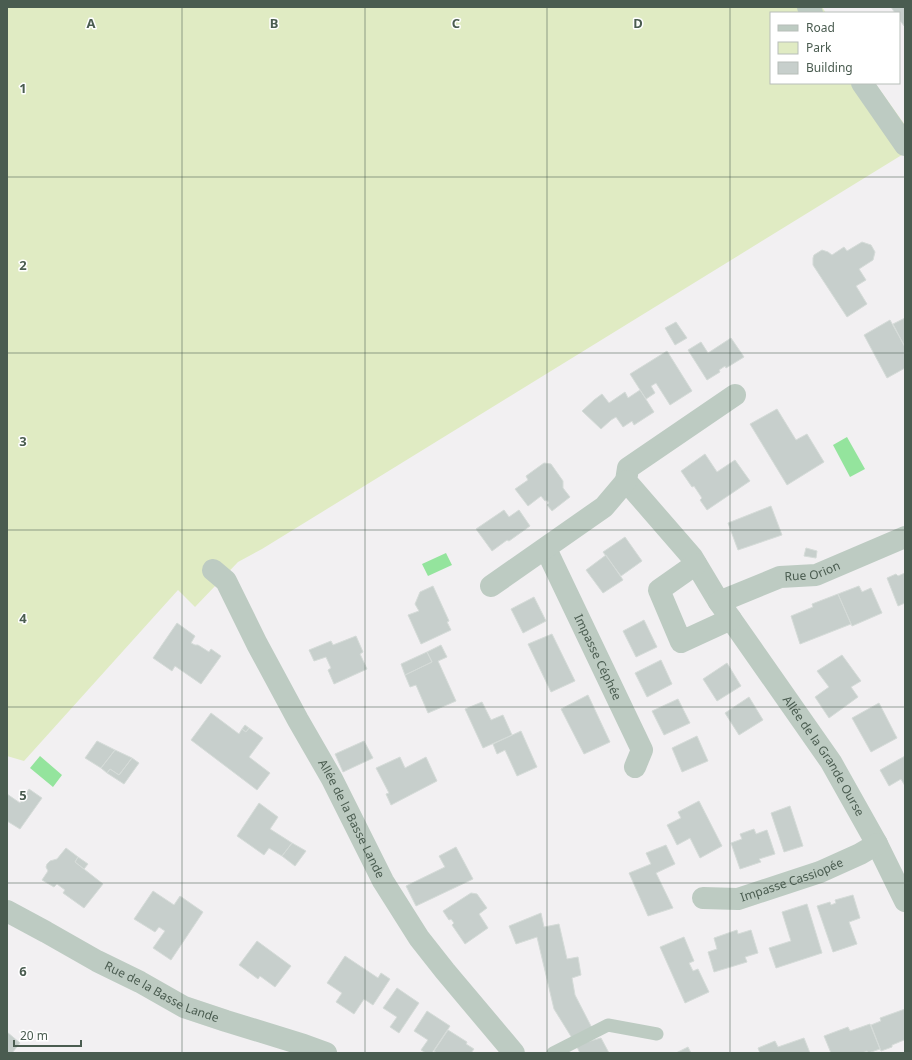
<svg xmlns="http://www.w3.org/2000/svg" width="912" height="1060" viewBox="0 0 912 1060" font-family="'Noto Sans',sans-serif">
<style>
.green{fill:#e0ebc3}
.water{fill:#94e49d}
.building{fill:#c7cfcc;stroke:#d5dbd8}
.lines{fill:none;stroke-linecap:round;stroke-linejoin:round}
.service{stroke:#bdcbc2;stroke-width:13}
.minor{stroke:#bdcbc2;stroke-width:22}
.grid{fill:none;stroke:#4a5c50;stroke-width:1;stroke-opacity:0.55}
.labels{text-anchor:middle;stroke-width:3;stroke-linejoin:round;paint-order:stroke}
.street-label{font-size:12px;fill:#4a5c50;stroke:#fff}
.grid-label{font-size:13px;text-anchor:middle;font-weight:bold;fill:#4a5c50;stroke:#fff;stroke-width:3;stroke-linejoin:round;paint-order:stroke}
</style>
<rect width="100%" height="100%" fill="#f2f0f2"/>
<path class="green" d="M 7,7 L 822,7 L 826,13 L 771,13 L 771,83 L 875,83 L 905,125 L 905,153 L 262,549 L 238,562 L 195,607 L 178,590 L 24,761 L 7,756 Z"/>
<path class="water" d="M 847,437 L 865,469 L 850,477 L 833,445 Z
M 446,553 L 452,565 L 428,576 L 422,564 Z
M 40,756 L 62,775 L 53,787 L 30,768 Z"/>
<path class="building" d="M 891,7 L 905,7 L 905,25 L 904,26 L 899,19 L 899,13 L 895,13 Z
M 862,242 L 871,245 L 875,252 L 873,260 L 859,269 L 866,280 L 856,286 L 867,304 L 847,317 L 813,265 L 813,258 L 814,255 L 822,250 L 828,252 L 832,255 L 844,247 L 847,251 Z
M 905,318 L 905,347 L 893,324 Z
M 890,320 L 905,347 L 905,368 L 887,378 L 864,335 Z
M 676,322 L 687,338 L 675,345 L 665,328 Z
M 731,338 L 744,357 L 726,368 L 725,366 L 719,370 L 720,372 L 707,380 L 688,350 L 701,342 L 708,353 Z
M 667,351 L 692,391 L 670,405 L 656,383 L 651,386 L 655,393 L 646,399 L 630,374 Z
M 640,390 L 654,412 L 634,425 L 632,421 L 623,427 L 616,417 L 611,420 L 601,429 L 582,411 L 594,400 L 602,394 L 609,403 L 625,392 L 628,398 Z
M 777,409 L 796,440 L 807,434 L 824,462 L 787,485 L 750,424 Z
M 705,454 L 717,472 L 735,460 L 750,481 L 707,510 L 700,500 L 702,498 L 694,486 L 692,487 L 681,471 Z
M 544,463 L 551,464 L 563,481 L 563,488 L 570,497 L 552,511 L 547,505 L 549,503 L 547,500 L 545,501 L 541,496 L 528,506 L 515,489 L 528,480 L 526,476 Z
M 771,506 L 782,535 L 738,550 L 728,523 Z
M 504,510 L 509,517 L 519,510 L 530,526 L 509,541 L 507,540 L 492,551 L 476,529 Z
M 625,537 L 642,561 L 621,576 L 603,552 Z
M 806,548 L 817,551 L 816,558 L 804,556 Z
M 606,555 L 623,580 L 603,593 L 586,570 Z
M 905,573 L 905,603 L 898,606 L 887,578 L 896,574 L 898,576 Z
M 433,586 L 449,621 L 447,622 L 451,630 L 421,644 L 408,615 L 419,611 L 415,604 L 420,592 Z
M 859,586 L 862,592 L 871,588 L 882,613 L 852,626 L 838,594 Z
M 838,594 L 851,624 L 800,644 L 791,616 L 813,607 L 812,604 Z
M 534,597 L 546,621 L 523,633 L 511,609 Z
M 644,620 L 657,647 L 636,657 L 623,631 Z
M 177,623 L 195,636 L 191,643 L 195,645 L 198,645 L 209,652 L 211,649 L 221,656 L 201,684 L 175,666 L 172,671 L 153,658 Z
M 552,634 L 575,681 L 551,692 L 528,644 Z
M 356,636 L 363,652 L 360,654 L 367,669 L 334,684 L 328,670 L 331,668 L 326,657 L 314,661 L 309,650 L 331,641 L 333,645 Z
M 441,645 L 447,657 L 438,661 L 456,701 L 428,713 L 416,685 L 410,687 L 405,675 L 432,662 L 427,652 Z
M 427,652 L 432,662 L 405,675 L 401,664 Z
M 842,655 L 861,681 L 851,687 L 858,697 L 829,718 L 815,697 L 829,687 L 817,671 Z
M 661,660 L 672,684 L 647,697 L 635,673 Z
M 727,663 L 741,686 L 717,701 L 703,679 Z
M 588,695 L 610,742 L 584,754 L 561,709 Z
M 749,697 L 763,720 L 739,735 L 725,713 Z
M 678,699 L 690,723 L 664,735 L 652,711 Z
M 482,702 L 491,720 L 503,715 L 512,735 L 483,748 L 465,709 Z
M 879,703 L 897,738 L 871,752 L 852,718 Z
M 211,713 L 239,734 L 242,729 L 246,732 L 249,728 L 263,738 L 249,757 L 270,773 L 257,790 L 191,740 Z
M 245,725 L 249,728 L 246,732 L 242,729 Z
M 521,731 L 537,767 L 517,776 L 505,750 L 497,754 L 493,744 Z
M 697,736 L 708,761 L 682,772 L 672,748 Z
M 97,741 L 115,750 L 101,768 L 85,758 Z
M 364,741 L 373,758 L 343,772 L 335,754 Z
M 115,750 L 132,758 L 119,775 L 110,769 L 107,773 L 101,768 Z
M 905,756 L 905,786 L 901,779 L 889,786 L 880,770 Z
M 400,757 L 405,768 L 426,757 L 437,781 L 391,805 L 386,794 L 389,793 L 376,768 Z
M 132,758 L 139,763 L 124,784 L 107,773 L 110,769 L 119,775 Z
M 29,789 L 42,798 L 20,829 L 7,821 L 7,794 L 20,803 Z
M 699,801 L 722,846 L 700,858 L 690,838 L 677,845 L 667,825 L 681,818 L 678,812 Z
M 259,803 L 278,817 L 270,829 L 292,843 L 282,856 L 269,848 L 264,855 L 237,836 Z
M 790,806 L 803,846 L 784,852 L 771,813 Z
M 754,829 L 756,834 L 767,830 L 775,854 L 759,859 L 761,862 L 740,869 L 731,843 L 742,839 L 740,834 Z
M 292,843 L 306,851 L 295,866 L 282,856 Z
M 666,845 L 675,864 L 656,873 L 673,908 L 648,916 L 629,873 L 651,864 L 646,853 Z
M 456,847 L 473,879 L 416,906 L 406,886 L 445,867 L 439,856 Z
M 66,848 L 78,857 L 75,862 L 103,884 L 84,908 L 63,893 L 65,890 L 57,884 L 54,887 L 42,880 L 48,871 L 46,867 L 47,864 L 50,861 L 57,859 Z
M 78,857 L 88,864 L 84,869 L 75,862 Z
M 153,891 L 174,905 L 180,896 L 203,912 L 171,960 L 153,948 L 165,931 L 159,927 L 155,932 L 134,919 Z
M 471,893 L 477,894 L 487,908 L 479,914 L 488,928 L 465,944 L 452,925 L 454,923 L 451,919 L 449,920 L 443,911 Z
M 853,895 L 860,918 L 849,922 L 857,944 L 833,952 L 817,906 L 830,902 L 831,905 L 836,903 L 835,900 Z
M 807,904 L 822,953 L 776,968 L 769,948 L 791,941 L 782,912 Z
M 541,913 L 544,927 L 559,924 L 567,959 L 578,957 L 581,975 L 572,978 L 575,995 L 592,1028 L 572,1038 L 554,1009 L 537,937 L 516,944 L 509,926 Z
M 737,930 L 738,934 L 751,930 L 758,953 L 745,957 L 747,962 L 714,972 L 708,952 L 717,949 L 714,938 Z
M 684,937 L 694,961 L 689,963 L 693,971 L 698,969 L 709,992 L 685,1003 L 660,947 Z
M 257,941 L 291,966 L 275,987 L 260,976 L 258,979 L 239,965 Z
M 345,956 L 378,978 L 381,973 L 390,979 L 373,1005 L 364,999 L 354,1014 L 336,1002 L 342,993 L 327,983 Z
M 397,988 L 419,1003 L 399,1033 L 390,1027 L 397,1017 L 383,1008 Z
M 905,1009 L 905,1043 L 904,1040 L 892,1045 L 892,1047 L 881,1051 L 871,1025 L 881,1021 L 880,1018 Z
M 427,1011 L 450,1026 L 432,1053 L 426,1053 L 421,1050 L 428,1040 L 414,1031 Z
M 870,1024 L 880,1049 L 868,1053 L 867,1051 L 862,1053 L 831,1053 L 824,1036 L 848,1027 L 850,1031 Z
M 448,1030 L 467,1042 L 466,1044 L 474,1049 L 471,1053 L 437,1053 L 434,1051 Z
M 7,1032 L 20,1043 L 12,1053 L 7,1053 Z
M 601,1038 L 609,1053 L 580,1053 L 576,1045 Z
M 804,1038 L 810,1053 L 760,1053 L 758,1048 L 775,1041 L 778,1047 Z
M 688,1047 L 691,1053 L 676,1053 Z"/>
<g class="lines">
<path class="service" d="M 553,1053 L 608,1025 L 657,1034"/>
<g class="minor">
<path d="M 808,7 L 812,13"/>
<path d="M 862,83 L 905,145"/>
<path id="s1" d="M 735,395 L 628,468 L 626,481 L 692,557 L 719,602 L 831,762 L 877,844 L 905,901"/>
<path id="s2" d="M 546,549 L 642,750 L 635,767"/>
<path d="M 696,564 L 659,590 L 681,642 L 731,619"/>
<path id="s3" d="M 213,570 L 226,581 L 257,644 L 298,720 L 332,779 L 383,881 L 419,938 L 445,971 L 514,1053"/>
<path d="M 491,586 L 604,507 L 626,481"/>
<path id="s4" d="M 719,602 L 780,577 L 816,575 L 905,537"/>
<path id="s5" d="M 703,898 L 738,899 L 820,872 L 860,854 L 877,844"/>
<path id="s6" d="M 7,911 L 46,932 L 97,961 L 140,982 L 184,1007 L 226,1021 L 304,1045 L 326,1053"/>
</g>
</g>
<path class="grid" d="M 182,7 L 182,1053M 365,7 L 365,1053M 547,7 L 547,1053M 730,7 L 730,1053M 7,177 L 905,177M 7,353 L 905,353M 7,530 L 905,530M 7,707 L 905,707M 7,883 L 905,883"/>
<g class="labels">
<g class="street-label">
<text dy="4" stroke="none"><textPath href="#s4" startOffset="99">Rue Orion</textPath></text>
<text dy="4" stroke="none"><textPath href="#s2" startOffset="120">Impasse Céphée</textPath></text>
<text dy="4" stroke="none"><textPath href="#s1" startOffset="482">Allée de la Grande Ourse</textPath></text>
<text dy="4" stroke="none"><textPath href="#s3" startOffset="286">Allée de la Basse Lande</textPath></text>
<text dy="4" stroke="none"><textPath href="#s5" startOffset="92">Impasse Cassiopée</textPath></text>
<text dy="4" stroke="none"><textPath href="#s6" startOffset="175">Rue de la Basse Lande</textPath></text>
</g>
</g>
<g class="grid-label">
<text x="91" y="28">A</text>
<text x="274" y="28">B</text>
<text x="456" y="28">C</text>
<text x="638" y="28">D</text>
<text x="23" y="93">1</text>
<text x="23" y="270">2</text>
<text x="23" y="446">3</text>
<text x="23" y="623">4</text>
<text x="23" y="800">5</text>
<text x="23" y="976">6</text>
</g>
<rect width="912" height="1060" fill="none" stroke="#4a5c50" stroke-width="16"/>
<rect x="770" y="12" width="130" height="72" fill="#ffffff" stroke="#b7beb9"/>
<rect x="778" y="25" width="20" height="6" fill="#bdcbc2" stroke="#b7beb9"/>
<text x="806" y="32" font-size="12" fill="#4a5c50">Road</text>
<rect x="778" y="42" width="20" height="12" fill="#e0ebc3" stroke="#b7beb9"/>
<text x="806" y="52" font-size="12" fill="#4a5c50">Park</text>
<rect x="778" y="62" width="20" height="12" fill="#c7cfcc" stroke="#b7beb9"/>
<text x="806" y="72" font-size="12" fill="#4a5c50">Building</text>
<path d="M14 1040v6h67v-6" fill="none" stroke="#4a5c50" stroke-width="2"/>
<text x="20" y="1040" font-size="12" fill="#4a5c50" stroke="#ffffff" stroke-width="3" paint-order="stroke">20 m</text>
</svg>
